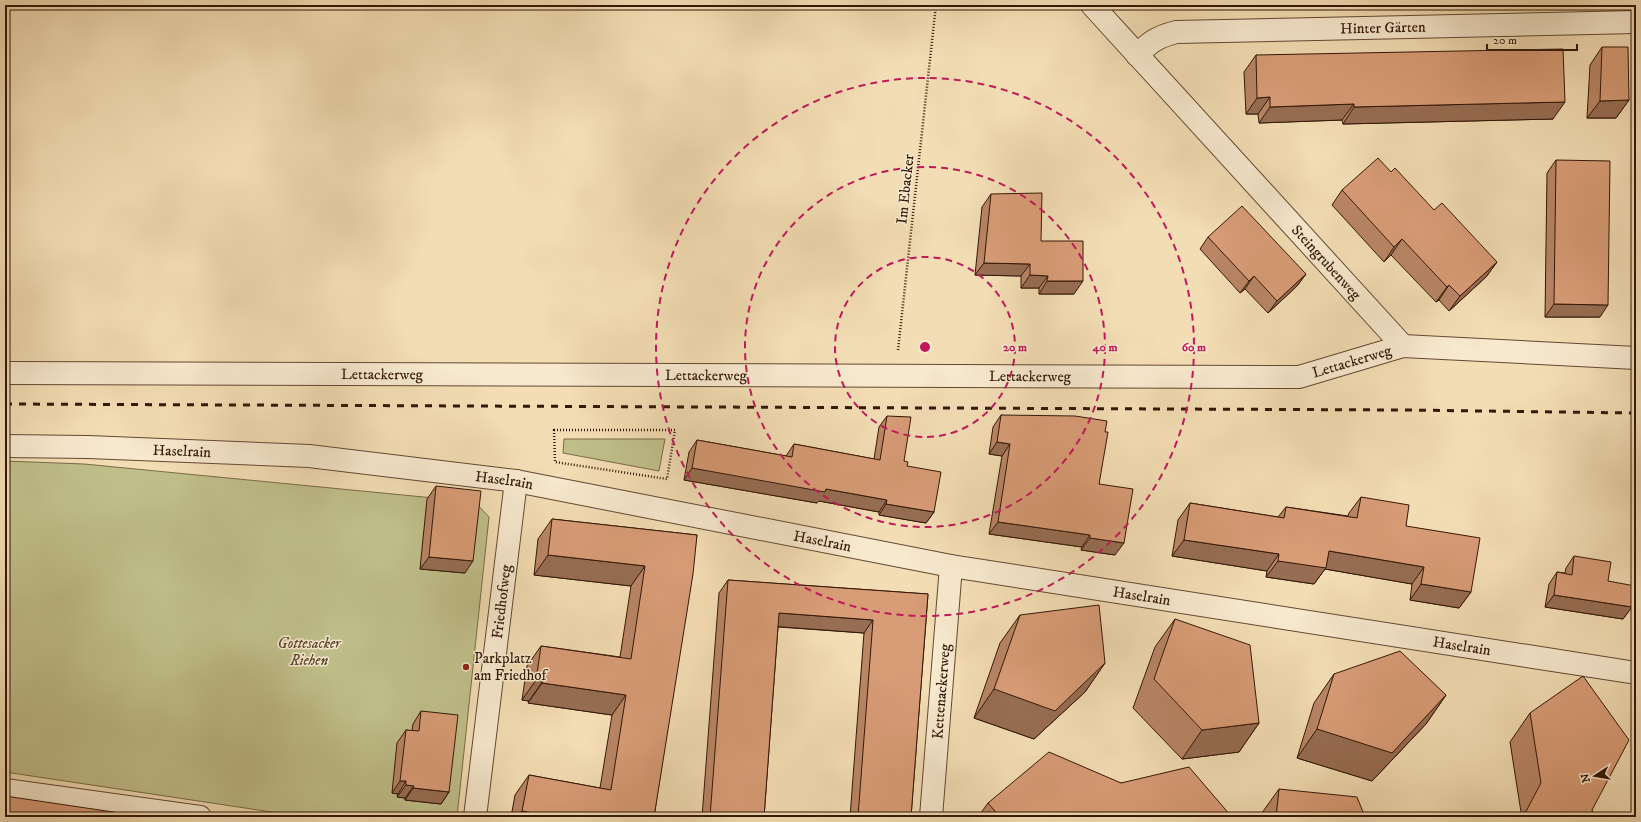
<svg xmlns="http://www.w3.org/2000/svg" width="1641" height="822" viewBox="0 0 1641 822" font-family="'IM FELL DW Pica',serif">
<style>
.green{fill:#c0bf8a;stroke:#7a6b48}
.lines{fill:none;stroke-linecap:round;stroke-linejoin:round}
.minor-casing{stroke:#634832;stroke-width:24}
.path{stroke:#331706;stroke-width:2.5;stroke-dasharray:1 2;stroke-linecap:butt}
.minor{stroke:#f7e9ce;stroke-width:22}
.rail{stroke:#331706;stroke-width:3;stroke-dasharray:7 7;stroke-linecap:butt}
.wall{fill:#ba8666;stroke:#331706}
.shaded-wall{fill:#976d53;stroke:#331706}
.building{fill:#d89c77;stroke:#331706}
.ring{fill:none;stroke:#c2185b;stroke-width:2;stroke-dasharray:7 5}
.poi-dot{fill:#8f2418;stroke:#f7e9ce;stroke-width:1.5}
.labels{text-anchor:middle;stroke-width:3;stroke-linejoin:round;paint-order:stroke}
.street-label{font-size:15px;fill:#331706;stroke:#f7e9ce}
.park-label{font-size:15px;font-style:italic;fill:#5d492e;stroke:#f7e9ce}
.poi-label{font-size:15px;fill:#331706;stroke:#f7e9ce;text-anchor:start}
.centre{fill:#c2185b;stroke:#f7e9ce;stroke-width:2}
.ring-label{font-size:12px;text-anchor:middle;font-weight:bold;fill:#c2185b;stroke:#f7e9ce;stroke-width:3;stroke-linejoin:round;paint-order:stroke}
</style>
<rect width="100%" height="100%" fill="#f3ddb4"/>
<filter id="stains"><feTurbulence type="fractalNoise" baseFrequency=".005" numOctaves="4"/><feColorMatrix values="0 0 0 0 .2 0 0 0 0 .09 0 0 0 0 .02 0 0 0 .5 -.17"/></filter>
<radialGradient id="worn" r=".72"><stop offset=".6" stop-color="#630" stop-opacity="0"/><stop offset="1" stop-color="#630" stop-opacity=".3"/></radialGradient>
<path class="green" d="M 564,439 L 665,439 L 659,471 L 563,453 Z
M 5,461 L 84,464 L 475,502 L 489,517 L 457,817 L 305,817 L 5,772 Z"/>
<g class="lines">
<defs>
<g id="minor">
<path id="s1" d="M 1092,5 L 1403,346"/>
<path id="s2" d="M 1137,55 C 1150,42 1157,37 1176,32 L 1636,22"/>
<path id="s3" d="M 5,373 L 1299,377 L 1403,346 L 1636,358"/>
<path id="s4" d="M 5,446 L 88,447 L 309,456 L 516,481 L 951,566 L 1636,673"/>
<path d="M 5,790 L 200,817"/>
<path id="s5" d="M 475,817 L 516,481"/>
<path id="s6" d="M 931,817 L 951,566"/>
</g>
</defs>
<use href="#minor" class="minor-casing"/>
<path class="path" d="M 898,350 L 936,5
M 554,430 L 675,430 L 667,479 L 555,462 Z"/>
<use href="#minor" class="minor"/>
<path class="rail" d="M 5,404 L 1405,410 L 1636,413"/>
</g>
<path class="wall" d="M 1602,47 L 1629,100 L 1616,118 L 1587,118 L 1590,65 Z
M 1256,55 L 1553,119 L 1343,124 L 1342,120 L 1259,123 L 1258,114 L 1246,114 L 1244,72 Z
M 1556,160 L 1600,317 L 1545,317 L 1547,173 Z
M 1342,190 L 1434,210 L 1497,262 L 1486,277 L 1449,311 L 1439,300 L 1436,302 L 1391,255 L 1384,262 L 1332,205 Z
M 991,194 L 1041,241 L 1074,294 L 1039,294 L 1039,288 L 1021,288 L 1021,276 L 975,275 L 982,207 Z
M 1208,237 L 1306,274 L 1297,286 L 1268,313 L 1245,289 L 1240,293 L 1200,249 Z
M 1001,415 L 1105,432 L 1099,484 L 1115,555 L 1081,550 L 1082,547 L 989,534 L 1002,456 L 989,454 L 993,427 Z
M 887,416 L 904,461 L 934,512 L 926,523 L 879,515 L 879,512 L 819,501 L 817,503 L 684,480 L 689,452 L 697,440 L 786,456 L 794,444 L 874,459 L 879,427 Z
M 436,486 L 465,573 L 420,569 L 427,499 Z
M 1361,497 L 1406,526 L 1471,592 L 1459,608 L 1410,600 L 1412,584 L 1325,569 L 1314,584 L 1266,577 L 1267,571 L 1172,556 L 1178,520 L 1190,503 L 1278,517 L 1286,507 L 1348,516 L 1349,513 Z
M 552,519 L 697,535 L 654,817 L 511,817 L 515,795 L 529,775 L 600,788 L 612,715 L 528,703 L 529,701 L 522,700 L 527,666 L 541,646 L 620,657 L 631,586 L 534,575 L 538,539 Z
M 1574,556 L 1608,581 L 1632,607 L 1623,619 L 1545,607 L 1549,584 L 1557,572 L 1565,573 L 1566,568 Z
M 728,580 L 928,594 L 911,817 L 850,817 L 864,633 L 778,627 L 764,817 L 702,817 L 719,593 Z
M 1020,615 L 1105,663 L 1085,692 L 1034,739 L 974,718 L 1000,643 Z
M 1175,619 L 1259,723 L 1239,752 L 1182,759 L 1133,708 L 1155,647 Z
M 1334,674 L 1446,695 L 1426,724 L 1372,781 L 1297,758 L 1314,703 Z
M 421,711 L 449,792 L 441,804 L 405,800 L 405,798 L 397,797 L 398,794 L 392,793 L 397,743 L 406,730 L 412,731 L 413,724 Z
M 1530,713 L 1592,810 L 1593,817 L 1518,817 L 1521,812 L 1510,742 Z
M 1121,783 L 1230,817 L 978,817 L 988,803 Z
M 1279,789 L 1365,817 L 1259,817 Z"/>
<path class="shaded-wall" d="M 1270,97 L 1258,114 L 1246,114 L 1257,98 Z
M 1629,100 L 1616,118 L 1587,118 L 1600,101 Z
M 1565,102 L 1553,119 L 1343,124 L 1354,107 Z
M 1354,104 L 1342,120 L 1259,123 L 1270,107 Z
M 1402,239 L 1391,255 L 1384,262 L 1394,247 Z
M 1497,262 L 1486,277 L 1449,311 L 1460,296 Z
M 984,263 L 1030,264 L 1021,276 L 975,275 Z
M 1306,274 L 1297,286 L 1268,313 L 1277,301 Z
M 1030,275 L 1048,276 L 1039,288 L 1021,288 Z
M 1254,276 L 1245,289 L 1240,293 L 1249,281 Z
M 1047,281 L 1083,281 L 1074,294 L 1039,294 Z
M 1449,285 L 1439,300 L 1436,302 L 1447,287 Z
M 1554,304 L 1608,305 L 1600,317 L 1545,317 Z
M 997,442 L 1010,444 L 1002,456 L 989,454 Z
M 692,468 L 826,489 L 887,500 L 879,512 L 819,501 L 817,503 L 684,480 Z
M 886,504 L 934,512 L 926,523 L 879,515 Z
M 998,522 L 1090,535 L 1082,547 L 989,534 Z
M 1090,538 L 1124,543 L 1115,555 L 1081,550 Z
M 1184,540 L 1279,554 L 1267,571 L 1172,556 Z
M 1329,551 L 1424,567 L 1412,584 L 1325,569 L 1314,584 L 1266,577 L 1278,561 Z
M 548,555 L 645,566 L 631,586 L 534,575 Z
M 429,557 L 473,561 L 465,573 L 420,569 Z
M 1421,584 L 1471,592 L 1459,608 L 1410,600 Z
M 1554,595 L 1632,607 L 1623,619 L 1545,607 Z
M 779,613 L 873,620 L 864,633 L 770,626 Z
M 1105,663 L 1085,692 L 1034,739 L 974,718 L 994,689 Z
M 536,680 L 543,681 L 529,701 L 522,700 Z
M 542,683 L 626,695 L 612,715 L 528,703 Z
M 1446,695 L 1426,724 L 1372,781 L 1297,758 L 1317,729 Z
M 1259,723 L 1239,752 L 1182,759 L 1202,730 Z
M 400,781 L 406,781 L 398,794 L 392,793 Z
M 406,785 L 414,786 L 405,798 L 397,797 Z
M 413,788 L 449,792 L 441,804 L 405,800 Z
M 522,811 L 555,817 L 518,817 Z"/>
<path class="building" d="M 1602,47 L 1628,47 L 1629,100 L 1600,101 Z
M 1563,49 L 1565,102 L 1354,107 L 1354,104 L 1270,107 L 1270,97 L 1257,98 L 1256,55 Z
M 1378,158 L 1391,172 L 1395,168 L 1434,210 L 1442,203 L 1497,262 L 1460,296 L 1449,285 L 1447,287 L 1402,239 L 1394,247 L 1342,190 Z
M 1556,160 L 1610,161 L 1608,305 L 1554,304 Z
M 1042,193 L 1041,241 L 1083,241 L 1083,281 L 1047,281 L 1048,276 L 1030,275 L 1030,264 L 984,263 L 991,194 Z
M 1242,206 L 1306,274 L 1277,301 L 1254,276 L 1249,281 L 1208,237 Z
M 1001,415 L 1075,416 L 1107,421 L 1105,432 L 1108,432 L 1099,484 L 1133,489 L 1124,543 L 1090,538 L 1090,535 L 998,522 L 1010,444 L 997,442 Z
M 887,416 L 911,417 L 904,461 L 908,462 L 907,466 L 941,472 L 934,512 L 886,504 L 887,500 L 826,489 L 825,492 L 692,468 L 697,440 L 792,457 L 794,444 L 880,460 Z
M 436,486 L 481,491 L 473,561 L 429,557 Z
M 1361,497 L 1409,505 L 1406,526 L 1480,538 L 1471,592 L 1421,584 L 1424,567 L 1329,551 L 1326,568 L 1278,561 L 1279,554 L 1184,540 L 1190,503 L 1284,518 L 1286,507 L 1357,518 Z
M 552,519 L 697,535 L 693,574 L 654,817 L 555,817 L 522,811 L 529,775 L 611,790 L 626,695 L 542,683 L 543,681 L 536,680 L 541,646 L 631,659 L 645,566 L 548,555 Z
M 1574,556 L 1611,562 L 1608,581 L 1635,586 L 1632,607 L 1554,595 L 1557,572 L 1572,575 Z
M 728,580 L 928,594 L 911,817 L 858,817 L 873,620 L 779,613 L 764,817 L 710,817 Z
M 1099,605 L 1105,663 L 1055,711 L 994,689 L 1020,615 Z
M 1175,619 L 1250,645 L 1259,723 L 1202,730 L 1154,679 Z
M 1400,651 L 1446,695 L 1392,753 L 1317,729 L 1334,674 Z
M 1583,676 L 1629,740 L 1592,810 L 1593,817 L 1523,817 L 1541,783 L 1530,713 Z
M 421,711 L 458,715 L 449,792 L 413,788 L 414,786 L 406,785 L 406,781 L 400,781 L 406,730 L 419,731 Z
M 1049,752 L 1121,783 L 1189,767 L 1231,816 L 1230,817 L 1000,817 L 988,803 Z
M 1279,789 L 1357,797 L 1365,817 L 1276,817 Z
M 5,796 L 147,817 L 5,817 Z"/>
<g class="ring">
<circle cx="925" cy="347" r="90"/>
<circle cx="925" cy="347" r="180"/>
<circle cx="925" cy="347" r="269"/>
</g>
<circle class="poi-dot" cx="466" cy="667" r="4"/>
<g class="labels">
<g class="street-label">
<text dy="5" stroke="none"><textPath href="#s2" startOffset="253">Hinter Gärten</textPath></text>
<text transform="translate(905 189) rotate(-84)" y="5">Im Ebacker</text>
<text dy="5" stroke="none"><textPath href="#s1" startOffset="348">Steingrubenweg</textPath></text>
<text dy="5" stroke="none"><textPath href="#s3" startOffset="1349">Lettackerweg</textPath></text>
<text dy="5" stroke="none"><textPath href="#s3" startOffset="377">Lettackerweg</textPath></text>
<text dy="5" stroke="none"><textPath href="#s3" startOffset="701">Lettackerweg</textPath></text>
<text dy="5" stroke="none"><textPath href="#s3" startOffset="1025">Lettackerweg</textPath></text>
<text dy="5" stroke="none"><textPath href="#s4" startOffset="177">Haselrain</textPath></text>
<text dy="5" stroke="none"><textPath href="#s4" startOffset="501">Haselrain</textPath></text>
<text dy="5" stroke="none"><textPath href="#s4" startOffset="825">Haselrain</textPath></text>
<text dy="5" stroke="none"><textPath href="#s4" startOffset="1149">Haselrain</textPath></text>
<text dy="5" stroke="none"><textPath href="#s5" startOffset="217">Friedhofweg</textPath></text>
<text dy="5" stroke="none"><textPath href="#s4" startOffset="1473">Haselrain</textPath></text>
<text dy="5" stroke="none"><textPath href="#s6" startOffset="126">Kettenackerweg</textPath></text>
</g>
<g class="park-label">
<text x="309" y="648">Gottesacker<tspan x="309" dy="17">Riehen</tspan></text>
</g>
<g class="poi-label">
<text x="474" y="663">Parkplatz<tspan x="474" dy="17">am Friedhof</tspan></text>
</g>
</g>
<circle cx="925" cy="347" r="6" class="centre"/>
<g class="ring-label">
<text x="1015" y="351">20 m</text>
<text x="1105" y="351">40 m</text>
<text x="1194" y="351">60 m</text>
</g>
<rect width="1641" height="822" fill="none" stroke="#f3ddb4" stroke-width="20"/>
<rect x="6" y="6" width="1629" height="810" fill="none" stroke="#331706" stroke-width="2"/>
<rect x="10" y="10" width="1621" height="802" fill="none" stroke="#331706"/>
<g transform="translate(1595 776) rotate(258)" stroke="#f7e9ce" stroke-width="3" paint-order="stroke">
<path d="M0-3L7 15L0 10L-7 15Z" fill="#331706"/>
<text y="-6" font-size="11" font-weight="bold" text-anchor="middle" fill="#331706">N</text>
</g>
<path d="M1487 44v6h90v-6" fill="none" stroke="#331706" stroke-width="2"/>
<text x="1493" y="44" font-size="12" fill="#331706" stroke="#f7e9ce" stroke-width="3" paint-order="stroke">20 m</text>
<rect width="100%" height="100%" filter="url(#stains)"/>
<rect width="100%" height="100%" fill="url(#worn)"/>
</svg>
